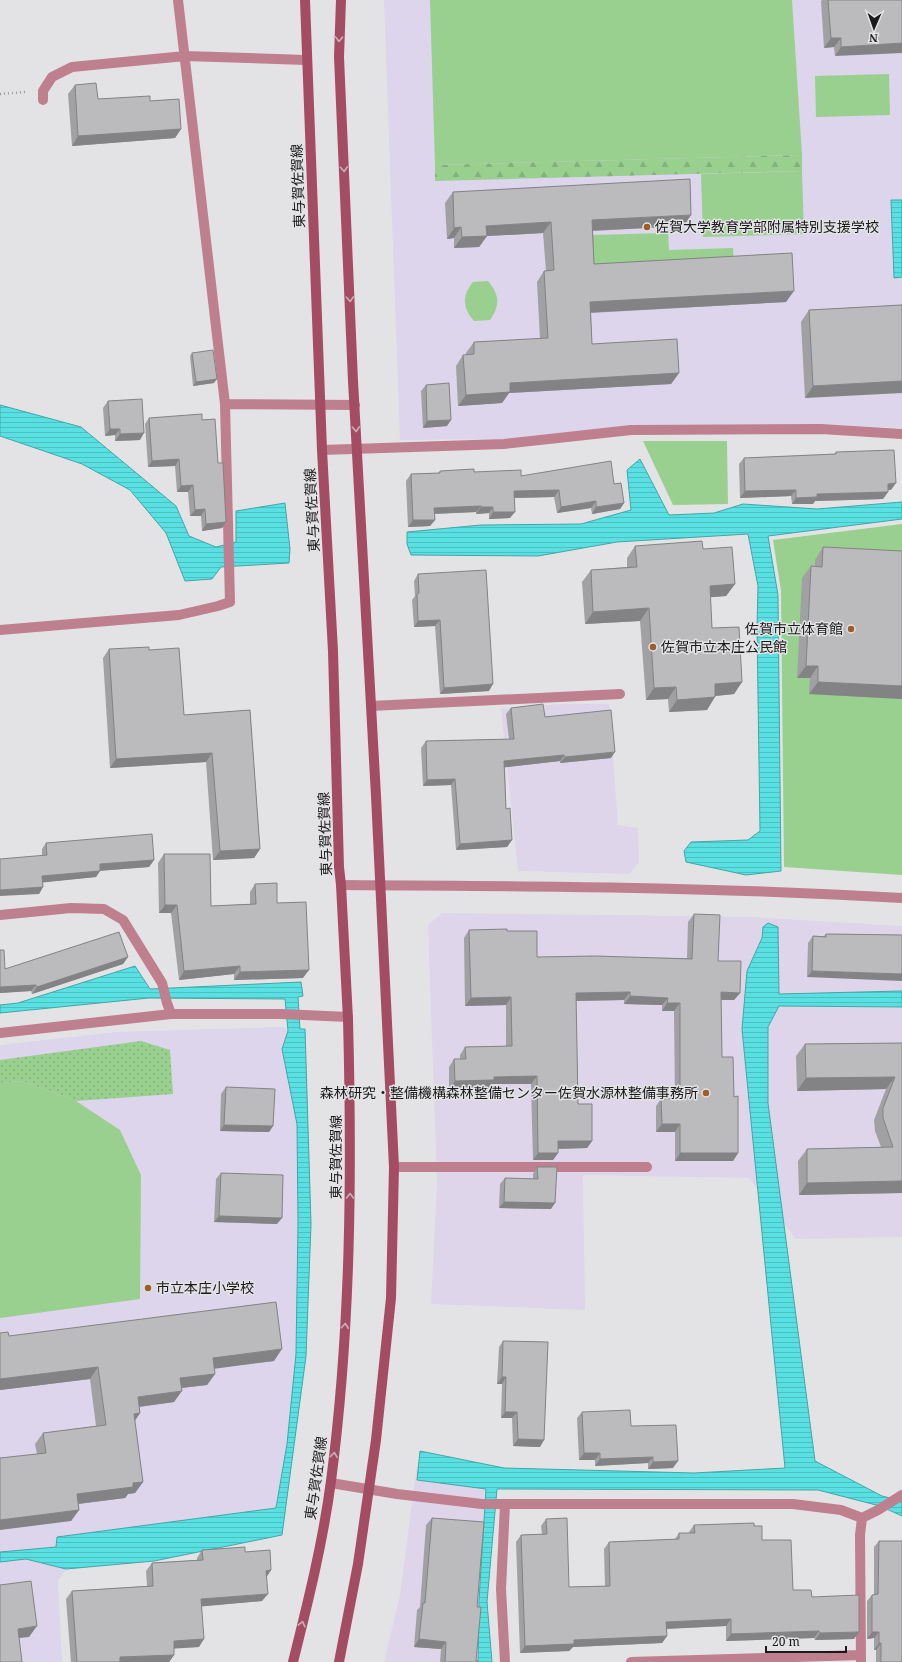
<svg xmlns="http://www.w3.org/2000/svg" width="902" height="1662" viewBox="0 0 902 1662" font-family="'Noto Serif','Noto Sans JP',serif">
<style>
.commercial{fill:#ded5ea}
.education{fill:#dcd5eb}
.green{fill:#99cf8f}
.forest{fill:url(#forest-firs)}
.park{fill:url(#park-dots)}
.water{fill:url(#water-rules);stroke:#45a5a6}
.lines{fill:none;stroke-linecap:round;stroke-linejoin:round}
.path{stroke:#9b9b9d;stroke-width:2.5;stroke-dasharray:1 3;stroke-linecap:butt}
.minor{stroke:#be7f8e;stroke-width:10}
.tertiary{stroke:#be7f8e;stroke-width:10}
.secondary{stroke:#a54c65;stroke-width:10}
.wall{fill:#a1a0a2}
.shaded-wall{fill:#838284}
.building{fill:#bbbabc;stroke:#838284}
.oneway{stroke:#cdaeb8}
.poi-dot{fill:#9e5d28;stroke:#e3e3e5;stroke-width:1.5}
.labels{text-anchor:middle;stroke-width:3;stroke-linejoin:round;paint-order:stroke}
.street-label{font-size:14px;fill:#1a1a1b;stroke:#e3e3e5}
.poi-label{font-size:14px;fill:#1a1a1b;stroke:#e3e3e5;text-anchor:start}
</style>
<defs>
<pattern id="forest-firs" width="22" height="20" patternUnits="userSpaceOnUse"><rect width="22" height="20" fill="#99cf8f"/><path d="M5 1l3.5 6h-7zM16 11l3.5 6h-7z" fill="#83b17b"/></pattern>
<pattern id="park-dots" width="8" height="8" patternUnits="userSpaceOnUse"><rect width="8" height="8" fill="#99cf8f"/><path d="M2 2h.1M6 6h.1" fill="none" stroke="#83b17b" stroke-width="1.8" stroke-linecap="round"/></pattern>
<pattern id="water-rules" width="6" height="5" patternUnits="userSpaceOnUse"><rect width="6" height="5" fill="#58e0e2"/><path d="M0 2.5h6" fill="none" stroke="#4cc0c1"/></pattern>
</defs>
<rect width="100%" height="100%" fill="#e3e3e5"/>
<path class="commercial" d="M 559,704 L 609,704 L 618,825 L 638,828 L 639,862 L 629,874 L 518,871 L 501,709 Z
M 442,913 L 751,917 L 902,926 L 902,1237 L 796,1239 L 749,1178 L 583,1175 L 585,1310 L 431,1304 L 437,1182 L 428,925 Z
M 417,1465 L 494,1479 L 483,1601 L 487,1662 L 384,1662 L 400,1595 Z"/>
<path class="education" d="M 384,0 L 902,0 L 902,428 L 821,424 L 631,425 L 504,439 L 400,440 Z
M 284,1027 L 288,1031 L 282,1050 L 297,1124 L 298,1223 L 296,1354 L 287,1444 L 276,1508 L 57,1537 L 56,1547 L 66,1569 L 58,1581 L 62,1662 L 0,1662 L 0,1045 L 117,1032 Z"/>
<path class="green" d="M 430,0 L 792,0 L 802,155 L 435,165 Z
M 889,74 L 890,115 L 816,117 L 815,76 Z
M 802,171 L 804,234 L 703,237 L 701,174 Z
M 668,233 L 669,250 L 733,248 L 734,266 L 591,270 L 590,235 Z
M 488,281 C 500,295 500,306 490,320 L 474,321 C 462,307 462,296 473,282 Z
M 643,441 L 727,441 L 728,504 L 673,505 Z
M 902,524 L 902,875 L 784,867 L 781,591 L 773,540 Z
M 22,1081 L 76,1101 L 120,1130 L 141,1175 L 140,1299 L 0,1318 L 0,1083 Z"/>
<path class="forest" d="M 802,155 L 802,171 L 435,181 L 435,165 Z"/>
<path class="park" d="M 141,1041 L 170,1050 L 173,1094 L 76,1101 L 22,1081 L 0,1083 L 0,1060 Z"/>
<path class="water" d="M 891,200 L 902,200 L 902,277 L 894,278 Z
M 0,405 L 81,427 L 176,506 L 189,536 L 216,547 L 236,542 L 236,511 L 285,503 L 290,549 L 289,563 L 221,567 L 212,579 L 185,581 L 166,533 L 130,490 L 82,464 L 0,436 Z
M 640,459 L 669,515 L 714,513 L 743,504 L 817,509 L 902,502 L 902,519 L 768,536 L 778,595 L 781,871 L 746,875 L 686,862 L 684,851 L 691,842 L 748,840 L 760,831 L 757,627 L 758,586 L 748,534 L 617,542 L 538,556 L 411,555 L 407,544 L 407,532 L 481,525 L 581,524 L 631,510 L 627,470 Z
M 768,923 L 778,927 L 779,994 L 902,991 L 902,1007 L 779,1006 L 768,1027 L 768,1103 L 815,1461 L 882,1496 L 902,1501 L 902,1516 L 880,1506 L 818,1490 L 497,1489 L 487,1602 L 492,1662 L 478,1662 L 479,1600 L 486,1489 L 417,1480 L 420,1451 L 504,1468 L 694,1473 L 785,1468 L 742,1029 L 747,971 L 762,938 L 763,927 Z
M 135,966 L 150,989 L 301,982 L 303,996 L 298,997 L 300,1029 L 305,1029 L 311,1224 L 306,1356 L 282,1535 L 154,1561 L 66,1569 L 26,1559 L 0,1562 L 0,1552 L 56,1547 L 57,1537 L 276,1508 L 287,1444 L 296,1354 L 298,1223 L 297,1124 L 282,1049 L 288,1031 L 285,999 L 149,998 L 0,1013 L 0,1005 L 18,1003 Z"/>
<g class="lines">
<path class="path" d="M 0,94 L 25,92"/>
<path class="minor" d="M 178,0 L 225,404 L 355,405
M 43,100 L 43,91 L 52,77 L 72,67 L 185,56 L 306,60
M 322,450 L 504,444 L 631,430 L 821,429 L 902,434
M 0,630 L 179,615 L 218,606 L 230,602 L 225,404
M 371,706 L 620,694
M 0,915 L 71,908 L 104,909 L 123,920 L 162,983 L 167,1003 L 171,1014
M 0,1033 L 171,1014 L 282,1014 L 348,1017
M 394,1167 L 647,1167
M 331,1483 L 397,1494 L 482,1504 L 793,1504 L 841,1510 L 862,1518 L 878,1510 L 902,1495
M 505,1504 L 501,1589 L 505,1662
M 631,1662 L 861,1655
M 861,1662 L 860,1535 L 862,1518"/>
<path class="tertiary" d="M 341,885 C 528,886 715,887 902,898"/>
<path class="secondary" d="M 293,1662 C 308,1602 323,1542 331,1481 C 351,1328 352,1173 348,1019 C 346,974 343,930 341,885 L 339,867 L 333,651 L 322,450 L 305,0
M 339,1662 L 358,1564 L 376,1440 L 391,1298 L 394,1167 L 376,796 L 353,381 L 339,57 L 341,0"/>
</g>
<path class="wall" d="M 822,0 L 902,0 L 835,56 L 834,47 L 824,48 L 821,1 Z
M 75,85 L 98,99 L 150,101 L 181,129 L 175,138 L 72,146 L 68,94 Z
M 453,192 L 684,226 L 593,231 L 594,264 L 786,302 L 591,313 L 592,344 L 679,373 L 671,384 L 509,393 L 502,403 L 458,406 L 456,366 L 463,355 L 466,355 L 466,353 L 474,342 L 540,339 L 537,282 L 544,271 L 546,271 L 543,233 L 487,236 L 479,247 L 454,248 L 454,238 L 447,239 L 445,203 Z
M 902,305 L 805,398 L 801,322 L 809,310 Z
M 192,353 L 214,383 L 193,386 L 190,356 Z
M 426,385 L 447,426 L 423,428 L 421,391 Z
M 108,401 L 140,440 L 115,441 L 115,435 L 105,436 L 103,408 Z
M 149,418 L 202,420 L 218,463 L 226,522 L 222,528 L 202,531 L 201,516 L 190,516 L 188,492 L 177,492 L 175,466 L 148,467 L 145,424 Z
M 836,452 L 891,490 L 888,490 L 888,492 L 883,499 L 815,501 L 813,504 L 792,504 L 791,496 L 740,498 L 739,464 L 744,458 L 834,454 Z
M 440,471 L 474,472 L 614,484 L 624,503 L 620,509 L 592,514 L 591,508 L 557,513 L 554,497 L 514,498 L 510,518 L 489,519 L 489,513 L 476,514 L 476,512 L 435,514 L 435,520 L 430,526 L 408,527 L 406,481 L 411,474 L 438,473 Z
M 635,546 L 703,549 L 735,584 L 726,596 L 710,597 L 712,628 L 742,682 L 734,694 L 715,696 L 707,710 L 669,712 L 668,699 L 646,700 L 640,621 L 585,624 L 582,582 L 591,570 L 627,567 L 627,558 Z
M 823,547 L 902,551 L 902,699 L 809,694 L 810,678 L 797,678 L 802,578 L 811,566 L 815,566 L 815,560 Z
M 418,574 L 489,691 L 440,694 L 435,626 L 414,627 L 412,600 L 415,596 L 414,581 Z
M 109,649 L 149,650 L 184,715 L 250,710 L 260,849 L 254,858 L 213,860 L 206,762 L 110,768 L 103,658 Z
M 511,708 L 545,717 L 611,758 L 560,763 L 560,761 L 505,767 L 506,809 L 512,840 L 507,847 L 456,850 L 451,785 L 423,786 L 421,748 L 426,741 L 509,739 L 506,714 Z
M 46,843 L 154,860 L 149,867 L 100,871 L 96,877 L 43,882 L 43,887 L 39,894 L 42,855 L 42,849 Z
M 164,854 L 211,906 L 250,904 L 250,892 L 255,884 L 277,903 L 303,978 L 234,980 L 234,974 L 179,980 L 171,913 L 159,913 L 158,863 Z
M 694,914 L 718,961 L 740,993 L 734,1000 L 721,1000 L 722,1057 L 734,1097 L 738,1153 L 733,1161 L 675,1161 L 675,1132 L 656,1132 L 656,1106 L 661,1099 L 675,1098 L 674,1011 L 662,1011 L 662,1005 L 624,1004 L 624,1000 L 576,1001 L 578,1104 L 592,1141 L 587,1148 L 558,1149 L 558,1153 L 553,1160 L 533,1160 L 531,1084 L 491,1084 L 489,1088 L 449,1089 L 449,1067 L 454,1059 L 460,1059 L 460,1055 L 465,1047 L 506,1046 L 506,1005 L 465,1006 L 464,938 L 469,930 L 507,931 L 537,957 L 687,958 L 688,922 Z
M 826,934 L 902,935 L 807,977 L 808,943 L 813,936 L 824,936 Z
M 0,950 L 5,969 L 128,957 L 123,964 L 32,994 L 31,991 L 0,993 Z
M 902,1043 L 902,1193 L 799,1195 L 798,1161 L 807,1149 L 881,1147 L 875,1131 L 874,1120 L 886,1089 L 797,1091 L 796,1056 L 805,1044 Z
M 226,1087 L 273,1126 L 269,1132 L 220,1131 L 221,1094 Z
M 537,1167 L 551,1209 L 499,1208 L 500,1184 L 505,1178 L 533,1179 L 533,1174 Z
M 221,1173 L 277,1224 L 214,1222 L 216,1179 Z
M 0,1333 L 9,1336 L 274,1361 L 214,1368 L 215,1374 L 207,1385 L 181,1388 L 174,1402 L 139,1407 L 140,1413 L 135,1421 L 143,1482 L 135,1493 L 128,1494 L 125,1498 L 78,1504 L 79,1510 L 71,1521 L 37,1454 L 35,1444 L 43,1433 L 96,1426 L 90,1379 L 0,1390 Z
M 503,1341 L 540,1447 L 513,1446 L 512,1418 L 501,1418 L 502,1384 L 497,1384 L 499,1347 Z
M 582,1412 L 631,1426 L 673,1468 L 648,1469 L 648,1463 L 595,1466 L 595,1460 L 579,1460 L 577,1418 Z
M 432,1518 L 477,1607 L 476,1661 L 478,1662 L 440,1662 L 441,1649 L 414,1647 L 417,1610 L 420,1607 L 426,1525 Z
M 546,1519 L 569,1587 L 605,1586 L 604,1549 L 609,1542 L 675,1539 L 679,1533 L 689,1533 L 689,1532 L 694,1525 L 754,1526 L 793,1590 L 812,1597 L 854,1639 L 815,1640 L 814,1638 L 726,1641 L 726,1626 L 667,1629 L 667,1636 L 662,1643 L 573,1647 L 569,1651 L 520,1653 L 516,1542 L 521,1535 L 542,1534 L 541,1526 Z
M 879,1541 L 902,1662 L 876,1662 L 876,1650 L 874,1650 L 874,1638 L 867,1639 L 867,1601 L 872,1595 L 874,1595 L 874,1547 Z
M 202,1550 L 245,1552 L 271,1570 L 266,1577 L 262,1601 L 202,1606 L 199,1647 L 174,1648 L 174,1655 L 169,1662 L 71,1662 L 66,1599 L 72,1591 L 147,1586 L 146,1571 L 152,1563 L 197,1560 L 197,1558 Z"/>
<path class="shaded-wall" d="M 831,38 L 841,38 L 834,47 L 824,48 Z
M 902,43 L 902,53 L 835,56 L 841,47 Z
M 181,129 L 175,138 L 72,146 L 78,136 Z
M 691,215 L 684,226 L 585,231 L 592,220 Z
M 551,222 L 543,233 L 487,236 L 479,247 L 454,248 L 462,237 L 486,226 Z
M 461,227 L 454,238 L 447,239 L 454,228 Z
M 794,291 L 786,302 L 582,313 L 590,302 Z
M 679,373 L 671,384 L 509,393 L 502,403 L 458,406 L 466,395 L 510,383 Z
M 217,379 L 214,383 L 193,386 L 196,382 Z
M 902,381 L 902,393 L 805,398 L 813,386 Z
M 451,420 L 447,426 L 423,428 L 427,421 Z
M 110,429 L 120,429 L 115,435 L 105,436 Z
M 144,433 L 140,440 L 115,441 L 120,434 Z
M 179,459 L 175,466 L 148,467 L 152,461 Z
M 896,483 L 891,490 L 883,490 L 888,484 Z
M 193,485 L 188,492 L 177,492 L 181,486 Z
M 559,490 L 554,497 L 509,498 L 514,491 Z
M 796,490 L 791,496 L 740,498 L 745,491 Z
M 888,492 L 883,499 L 815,501 L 813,504 L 792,504 L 796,498 L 817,494 Z
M 596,501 L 591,508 L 557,513 L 561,507 Z
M 624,503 L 620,509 L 592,514 L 596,507 Z
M 481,506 L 476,512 L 430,514 L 434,508 Z
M 481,507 L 493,507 L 489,513 L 476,514 Z
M 205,509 L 201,516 L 190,516 L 195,510 Z
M 493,512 L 515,512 L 510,518 L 489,519 Z
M 413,520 L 435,520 L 430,526 L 408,527 Z
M 226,522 L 222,528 L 202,531 L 206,524 Z
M 735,584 L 726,596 L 701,598 L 710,586 Z
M 649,608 L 640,621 L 585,624 L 593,612 Z
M 440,620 L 435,626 L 414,627 L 418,621 Z
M 806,666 L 818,666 L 810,678 L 797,678 Z
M 742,682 L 734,694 L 706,697 L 715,684 Z
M 818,682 L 902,686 L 902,699 L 809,694 Z
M 493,684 L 489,691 L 440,694 L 444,688 Z
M 676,687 L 668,699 L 646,700 L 654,688 Z
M 715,697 L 707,710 L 669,712 L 677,700 Z
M 615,752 L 611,758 L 560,763 L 565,757 Z
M 212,753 L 206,762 L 110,768 L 116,759 Z
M 564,755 L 560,761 L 500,768 L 504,761 Z
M 455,779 L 451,785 L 423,786 L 427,780 Z
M 512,840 L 507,847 L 456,850 L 460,844 Z
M 260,849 L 254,858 L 213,860 L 220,851 Z
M 154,860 L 149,867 L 95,871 L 100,864 Z
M 100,871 L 96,877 L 38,883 L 42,876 Z
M 43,887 L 39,894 L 0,896 L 0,890 Z
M 165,905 L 177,905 L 171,913 L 159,913 Z
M 128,957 L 123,964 L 32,994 L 37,987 Z
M 240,966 L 234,974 L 179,980 L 184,971 Z
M 309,970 L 303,978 L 234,980 L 240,972 Z
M 812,971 L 902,974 L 902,981 L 807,977 Z
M 36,985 L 31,991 L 0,993 L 0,987 Z
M 630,992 L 624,1000 L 570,1001 L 576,993 Z
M 721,992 L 740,993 L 734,1000 L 716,1000 Z
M 630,996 L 668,998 L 662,1005 L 624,1004 Z
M 511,997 L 506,1005 L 465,1006 L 471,998 Z
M 667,1003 L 680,1003 L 674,1011 L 662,1011 Z
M 537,1076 L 531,1084 L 491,1084 L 489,1088 L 449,1089 L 455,1081 L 494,1077 Z
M 895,1077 L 886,1089 L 797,1091 L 806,1078 Z
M 662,1124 L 680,1124 L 675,1132 L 656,1132 Z
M 224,1125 L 273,1126 L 269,1132 L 220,1131 Z
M 558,1141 L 592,1141 L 587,1148 L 553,1149 Z
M 538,1153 L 558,1153 L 553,1160 L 533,1160 Z
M 680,1153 L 738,1153 L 733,1161 L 675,1161 Z
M 902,1181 L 902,1193 L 799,1195 L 807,1183 Z
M 504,1202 L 555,1203 L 551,1209 L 499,1208 Z
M 219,1216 L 282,1218 L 277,1224 L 214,1222 Z
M 282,1349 L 274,1361 L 205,1370 L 213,1358 Z
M 98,1367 L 90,1379 L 0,1390 L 0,1379 Z
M 215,1374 L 207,1385 L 172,1389 L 180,1378 Z
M 502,1377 L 506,1377 L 502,1384 L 497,1384 Z
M 182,1391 L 174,1402 L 130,1408 L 138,1397 Z
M 505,1412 L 517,1412 L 512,1418 L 501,1418 Z
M 140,1413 L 132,1424 L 134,1414 Z
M 518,1439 L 544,1440 L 540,1447 L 513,1446 Z
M 584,1453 L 600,1453 L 595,1460 L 579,1460 Z
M 653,1457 L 648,1463 L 595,1466 L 600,1459 Z
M 678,1461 L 673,1468 L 648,1469 L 653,1462 Z
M 143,1482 L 135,1493 L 128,1494 L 125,1498 L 69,1505 L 77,1494 L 133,1483 Z
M 79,1510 L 71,1521 L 0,1530 L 0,1520 Z
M 271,1570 L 266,1578 L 266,1571 Z
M 268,1594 L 262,1601 L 196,1607 L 201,1599 Z
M 731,1619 L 726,1626 L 661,1629 L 666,1622 Z
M 37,1626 L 29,1637 L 10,1639 L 18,1629 Z
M 819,1631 L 814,1638 L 726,1641 L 731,1634 Z
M 859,1632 L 854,1639 L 815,1640 L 820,1633 Z
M 872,1632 L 879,1632 L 874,1638 L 867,1639 Z
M 667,1636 L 662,1643 L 573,1647 L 569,1651 L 520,1653 L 525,1646 L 574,1640 Z
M 204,1639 L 199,1647 L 168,1649 L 174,1641 Z
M 419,1639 L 446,1642 L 441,1649 L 414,1647 Z
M 879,1643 L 881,1643 L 876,1650 L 874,1650 Z
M 174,1655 L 169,1662 L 117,1662 L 120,1657 Z"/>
<path class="building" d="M 828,0 L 902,0 L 902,43 L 841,47 L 841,38 L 831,38 Z
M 96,83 L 98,99 L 150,96 L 150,101 L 179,99 L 181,129 L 78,136 L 75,85 Z
M 690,179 L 691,215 L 592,220 L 594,264 L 792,253 L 794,291 L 590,302 L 592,344 L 677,339 L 679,373 L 510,383 L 510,392 L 466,395 L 463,355 L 474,354 L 474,342 L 548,338 L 544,271 L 554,270 L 551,222 L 486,226 L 487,236 L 462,237 L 461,227 L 454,228 L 453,192 Z
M 902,305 L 902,381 L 813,386 L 809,310 Z
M 213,350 L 217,379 L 196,382 L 192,353 Z
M 449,383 L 451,420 L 427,421 L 426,385 Z
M 142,399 L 144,433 L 120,434 L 120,429 L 110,429 L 108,401 Z
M 202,414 L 202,420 L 215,419 L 218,463 L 223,463 L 226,522 L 206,524 L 205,509 L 195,510 L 193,485 L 181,486 L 179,459 L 152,461 L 149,418 Z
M 894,450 L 896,483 L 888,484 L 888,492 L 817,494 L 817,497 L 796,498 L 796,490 L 745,491 L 744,458 L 836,454 L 836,452 Z
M 611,461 L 614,484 L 621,483 L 624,503 L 596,507 L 596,501 L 561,507 L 559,490 L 514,491 L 515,512 L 493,512 L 493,507 L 481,507 L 481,506 L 434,508 L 435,520 L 413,520 L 411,474 L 440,473 L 440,471 L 474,469 L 474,472 L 521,470 L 521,476 Z
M 702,541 L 703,549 L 732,547 L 735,584 L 710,586 L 712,628 L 739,627 L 742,682 L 715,684 L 715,697 L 677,700 L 676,687 L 654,688 L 649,608 L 593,612 L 591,570 L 637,567 L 635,546 Z
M 823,547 L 902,551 L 902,686 L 818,682 L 818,666 L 806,666 L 811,566 L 822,567 Z
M 486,570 L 493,684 L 444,688 L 440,620 L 418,621 L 417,594 L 419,593 L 418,574 Z
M 149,647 L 149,650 L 179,648 L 184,715 L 250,710 L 260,849 L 220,851 L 212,753 L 116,759 L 109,649 Z
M 543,704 L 545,717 L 611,710 L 615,752 L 565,757 L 564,755 L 504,761 L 506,809 L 510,808 L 512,840 L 460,844 L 455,779 L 427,780 L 426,741 L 514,739 L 511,708 Z
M 152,834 L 154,860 L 100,864 L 100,871 L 42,876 L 43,887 L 0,890 L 0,859 L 47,855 L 46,843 Z
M 164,854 L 210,854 L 211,906 L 256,904 L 255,884 L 277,883 L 277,903 L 306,902 L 309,970 L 240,972 L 240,966 L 184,971 L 177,905 L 165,905 Z
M 694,914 L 720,915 L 718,961 L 741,961 L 740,993 L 721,992 L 722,1057 L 733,1057 L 734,1097 L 738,1096 L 738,1153 L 680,1153 L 680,1124 L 662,1124 L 661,1099 L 680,1098 L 680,1003 L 667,1003 L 668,998 L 630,996 L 630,992 L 576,993 L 578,1104 L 592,1104 L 592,1141 L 558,1141 L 558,1153 L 538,1153 L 537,1076 L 494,1077 L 494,1080 L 455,1081 L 454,1059 L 466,1059 L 465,1047 L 512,1046 L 511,997 L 471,998 L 469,930 L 507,929 L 507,931 L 537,931 L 537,957 L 596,956 L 692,959 Z
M 119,932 L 128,957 L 37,987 L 36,985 L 0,987 L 0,950 L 4,950 L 5,969 Z
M 826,934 L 902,935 L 902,974 L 812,971 L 813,936 L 826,937 Z
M 902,1043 L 902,1181 L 807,1183 L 807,1149 L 893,1147 L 883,1118 L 883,1108 L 895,1077 L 806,1078 L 805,1044 Z
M 226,1087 L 275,1089 L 273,1126 L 224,1125 Z
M 537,1167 L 557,1167 L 555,1203 L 504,1202 L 505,1178 L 538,1179 Z
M 221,1173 L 283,1175 L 282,1218 L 219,1216 Z
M 276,1302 L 282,1349 L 213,1358 L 215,1374 L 180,1378 L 182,1391 L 138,1397 L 140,1413 L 134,1414 L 143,1482 L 133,1483 L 133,1487 L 77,1494 L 79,1510 L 0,1520 L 0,1458 L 46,1453 L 43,1433 L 106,1425 L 98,1367 L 0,1379 L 0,1333 L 8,1332 L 9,1336 Z
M 503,1341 L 548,1342 L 544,1440 L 518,1439 L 517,1412 L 505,1412 L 506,1377 L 502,1377 Z
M 630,1410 L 631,1426 L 676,1425 L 678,1461 L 653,1462 L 653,1457 L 600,1459 L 600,1453 L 584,1453 L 582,1412 Z
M 432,1518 L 484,1522 L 477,1607 L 481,1607 L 476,1661 L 478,1661 L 478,1662 L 445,1662 L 446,1642 L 419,1639 L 423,1603 L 425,1603 Z
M 567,1518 L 569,1587 L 610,1586 L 609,1542 L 679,1539 L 679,1533 L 695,1533 L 694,1525 L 754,1523 L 754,1526 L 762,1526 L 762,1540 L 791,1540 L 793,1590 L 811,1590 L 812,1597 L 859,1595 L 859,1632 L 820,1633 L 819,1631 L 731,1634 L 731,1619 L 666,1622 L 667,1636 L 574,1640 L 574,1644 L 525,1646 L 521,1535 L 547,1534 L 546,1519 Z
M 879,1541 L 902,1541 L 902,1662 L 881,1662 L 881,1643 L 879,1643 L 879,1632 L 872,1632 L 872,1595 L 878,1594 Z
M 245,1547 L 245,1552 L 270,1550 L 271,1570 L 266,1571 L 268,1594 L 201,1599 L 204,1639 L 174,1641 L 174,1655 L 120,1657 L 120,1662 L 77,1662 L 72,1591 L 153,1586 L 152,1563 L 203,1560 L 202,1550 Z
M 31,1581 L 37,1626 L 18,1629 L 22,1662 L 0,1662 L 0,1585 Z"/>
<defs><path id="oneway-chevron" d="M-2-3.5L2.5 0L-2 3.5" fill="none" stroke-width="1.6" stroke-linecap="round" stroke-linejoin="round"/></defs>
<g class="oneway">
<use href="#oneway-chevron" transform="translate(339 39) rotate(92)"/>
<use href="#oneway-chevron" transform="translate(344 169) rotate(87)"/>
<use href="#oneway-chevron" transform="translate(350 299) rotate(87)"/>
<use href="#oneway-chevron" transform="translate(356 429) rotate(87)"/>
<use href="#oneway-chevron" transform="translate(350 1196) rotate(-89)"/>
<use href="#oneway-chevron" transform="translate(345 1326) rotate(-85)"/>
<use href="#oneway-chevron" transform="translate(334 1455) rotate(-84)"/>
<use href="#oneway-chevron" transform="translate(302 1624) rotate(-76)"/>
</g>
<g class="poi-dot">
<circle cx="647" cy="227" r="4"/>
<circle cx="851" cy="629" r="4"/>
<circle cx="653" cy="647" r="4"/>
<circle cx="706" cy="1093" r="4"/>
<circle cx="148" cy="1288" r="4"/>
</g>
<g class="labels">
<g class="street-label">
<text transform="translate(298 186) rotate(-92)" y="5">東与賀佐賀線</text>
<text transform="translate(312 510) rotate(-93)" y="5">東与賀佐賀線</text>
<text transform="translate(325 834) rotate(-92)" y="5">東与賀佐賀線</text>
<text transform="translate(336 1157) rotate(-90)" y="5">東与賀佐賀線</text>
<text transform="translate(316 1478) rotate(-82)" y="5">東与賀佐賀線</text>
</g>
<g class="poi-label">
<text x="655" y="232">佐賀大学教育学部附属特別支援学校</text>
<text x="843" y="634" text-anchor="end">佐賀市立体育館</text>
<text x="661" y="652">佐賀市立本庄公民館</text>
<text x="698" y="1098" text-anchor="end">森林研究・整備機構森林整備センター佐賀水源林整備事務所</text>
<text x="156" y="1293">市立本庄小学校</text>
</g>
</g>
<g transform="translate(874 28) rotate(182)" stroke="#e3e3e5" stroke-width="3" paint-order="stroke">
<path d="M0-3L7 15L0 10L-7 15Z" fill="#1a1a1b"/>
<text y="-6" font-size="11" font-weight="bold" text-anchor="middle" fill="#1a1a1b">N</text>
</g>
<path d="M766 1646v6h80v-6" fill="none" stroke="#1a1a1b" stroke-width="2"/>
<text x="772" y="1646" font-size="12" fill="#1a1a1b" stroke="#e3e3e5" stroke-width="3" paint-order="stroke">20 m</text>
</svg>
